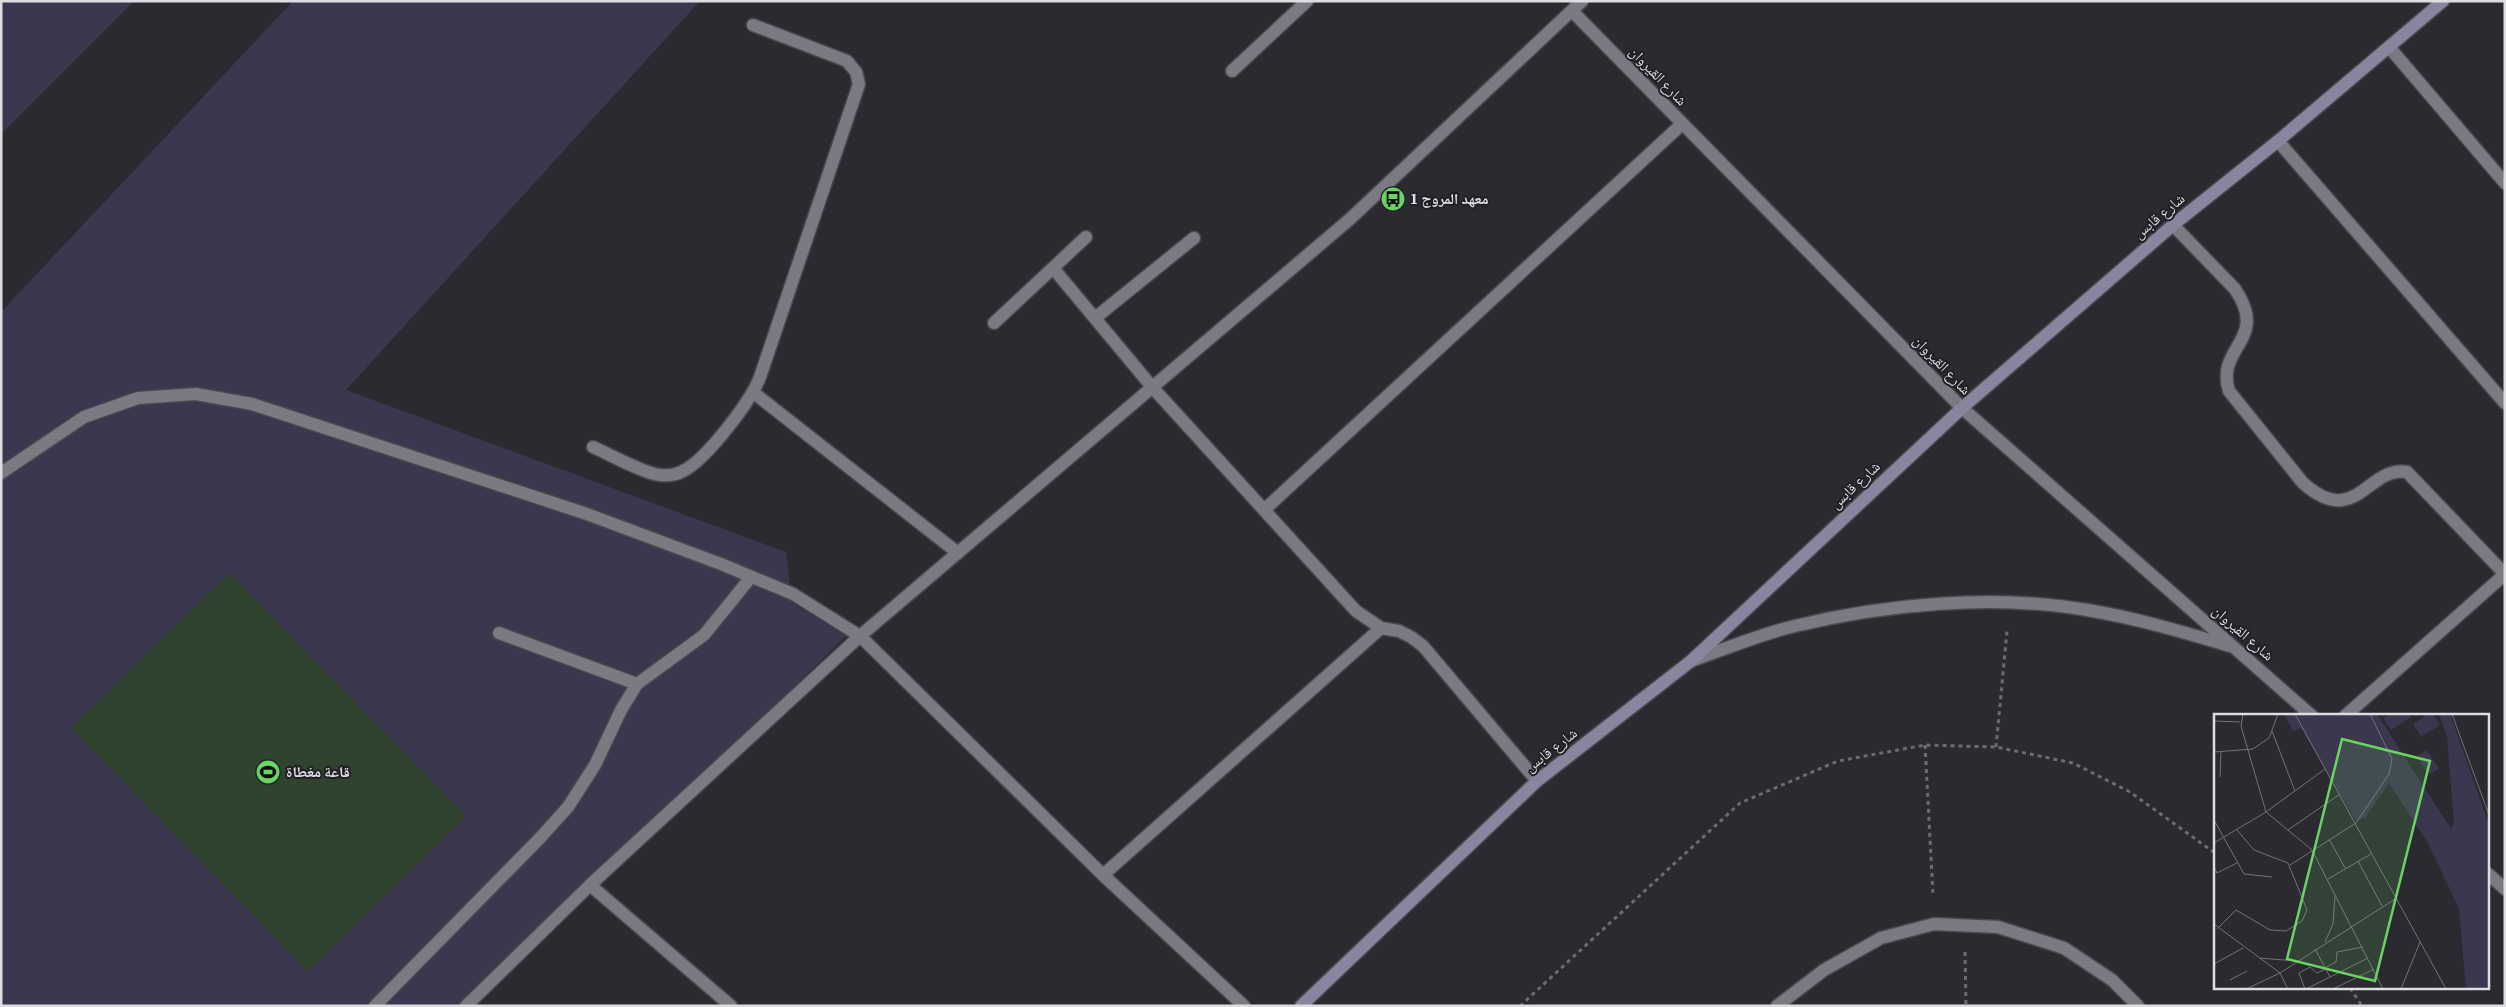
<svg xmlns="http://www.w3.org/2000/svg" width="2506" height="1007" viewBox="0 0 2506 1007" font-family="'Source Serif 4','Noto Naskh Arabic',serif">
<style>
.green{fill:#3a374e}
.building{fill:#30432e}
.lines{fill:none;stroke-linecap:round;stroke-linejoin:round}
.lane-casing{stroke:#48484d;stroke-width:15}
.street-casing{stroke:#48484d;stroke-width:15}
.secondary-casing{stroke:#48484d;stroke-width:15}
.path{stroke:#6b6b71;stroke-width:3;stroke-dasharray:4 4;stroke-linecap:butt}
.lane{stroke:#7b7a82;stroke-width:12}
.street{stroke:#7b7a82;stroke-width:12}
.secondary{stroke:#88859e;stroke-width:12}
.labels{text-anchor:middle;stroke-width:4;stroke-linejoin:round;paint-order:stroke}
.street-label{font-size:15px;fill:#dedee2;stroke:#212027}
.poi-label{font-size:15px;font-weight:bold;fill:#dedee2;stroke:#212027;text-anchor:start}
.inset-road{fill:none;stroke:#727277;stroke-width:1}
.view{fill:#6bd363;fill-opacity:0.15;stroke:#6bd363;stroke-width:2.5}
.inset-edge{fill:none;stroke:#dedee2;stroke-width:2.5}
</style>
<rect width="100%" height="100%" fill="#2a2a30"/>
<path class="green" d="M 1,1 L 134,1 L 1,134 Z
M 293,1 L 700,1 L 346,390 L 786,552 L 792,603 L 846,636 L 468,1006 L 1,1006 L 1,312 Z"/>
<path class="building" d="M 229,573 L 466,816 L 308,971 L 71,728 Z"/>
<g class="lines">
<defs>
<path id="lane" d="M 1232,71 L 1307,1
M 1053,268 L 1153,388
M 1095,318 L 1194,238
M 994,323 L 1086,237
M 754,393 L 958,553
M 593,447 C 609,454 645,474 660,475 C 668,476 676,475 683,471 C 706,460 751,401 760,377 L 859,84 L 856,72 L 847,61 L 753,25
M 499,633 L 637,684
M 375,1006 L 540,838 L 568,807 L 595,765 L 621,710 L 637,684 L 704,635 L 751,577"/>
<path id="street" d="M 1572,11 L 1962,408 L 2312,716
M 2389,47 L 2505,183
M 2278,141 L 2505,403
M 2173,225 L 2235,289 C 2270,341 2215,346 2229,391 L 2303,483 C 2356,530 2368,465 2407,472 L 2505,574
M 1153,388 L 1356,611 L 1381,628 L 1399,631 L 1411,637 L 1423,646 L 1537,781
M 1,473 L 84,417 L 138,398 L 196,394 L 252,404 L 584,513 L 721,564 L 793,594 L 860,636 L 1103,875 L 1244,1006
M 1264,510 L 1682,124
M 1691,661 C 1725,649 1760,634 1795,626 C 1885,604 1995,594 2087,610 C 2136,618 2183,632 2230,646
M 2345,716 L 2505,574
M 2487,873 L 2505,889
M 1103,875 L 1381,628
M 590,885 L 731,1006
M 466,1006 L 590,885 L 860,636 L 1350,219 L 1582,1
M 1777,1006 L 1824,970 L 1881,938 L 1934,924 L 1998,927 L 2064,948 L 2112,980 L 2138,1006"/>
<path id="secondary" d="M 1301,1006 L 1537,781 L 1691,661 L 1962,408 L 2173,225 L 2278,141 L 2443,1"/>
</defs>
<use href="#lane" class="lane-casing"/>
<use href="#street" class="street-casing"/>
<use href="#secondary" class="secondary-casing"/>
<path class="path" d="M 1925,745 L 1933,895
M 1996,747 L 2007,631
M 1965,952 L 1966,1006
M 2350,988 L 2362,1006
M 1520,1006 L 1740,803 L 1838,761 L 1925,745 L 1996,747 L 2073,763 L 2130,792 L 2215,853"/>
<use href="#lane" class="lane"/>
<use href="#street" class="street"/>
<use href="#secondary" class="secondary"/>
</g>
<defs>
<symbol id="bus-disc" viewBox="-11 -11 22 22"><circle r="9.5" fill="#6bd363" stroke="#212027"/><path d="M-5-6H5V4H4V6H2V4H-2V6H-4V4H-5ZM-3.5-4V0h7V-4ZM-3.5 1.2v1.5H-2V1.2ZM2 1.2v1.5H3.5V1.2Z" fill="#111"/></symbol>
<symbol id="stadium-disc" viewBox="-11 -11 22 22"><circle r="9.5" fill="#6bd363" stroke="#212027"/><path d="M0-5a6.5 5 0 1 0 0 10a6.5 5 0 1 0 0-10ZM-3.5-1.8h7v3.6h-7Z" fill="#111"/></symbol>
</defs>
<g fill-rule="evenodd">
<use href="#bus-disc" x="1379" y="185" width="28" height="28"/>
<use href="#stadium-disc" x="254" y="758" width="28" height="28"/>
</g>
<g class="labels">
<g class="street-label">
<text transform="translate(1658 76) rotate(46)" y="5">شارع القيروان</text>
<text transform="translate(2159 216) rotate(-40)" y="5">شارع قابس</text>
<text transform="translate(1942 365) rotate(46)" y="5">شارع القيروان</text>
<text transform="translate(1855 485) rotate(-43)" y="5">شارع قابس</text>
<text transform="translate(2243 633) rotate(41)" y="5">شارع القيروان</text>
<text transform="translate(1551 750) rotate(-38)" y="5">شارع قابس</text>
</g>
<g class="poi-label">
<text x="1410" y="204">معهد المروج 1</text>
<text x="286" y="777">قاعة مغطاة</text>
</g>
</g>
<g transform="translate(2214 714)">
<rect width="275" height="275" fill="#2a2a30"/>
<path d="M 70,0 L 163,0 L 237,115 L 240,109 L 233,23 L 225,0 L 236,0 L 275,110 L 275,275 L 252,275 L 245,195 L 214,129 L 175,69 L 151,104 L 142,107 L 87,14 L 79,17 ZM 175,0 L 195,0 L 197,3 L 177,16 L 169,4 ZM 214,0 L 219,0 L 226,11 L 207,23 L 199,10 ZM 213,36 L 225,55 L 214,61 L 203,42 Z" fill="#3a374e"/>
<path class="inset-road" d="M 29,0 L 27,12 L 52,98M 81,0 L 232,275M 238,0 L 275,101M 0,7 L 26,8M 58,17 L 81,77M 0,38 L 39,35 L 55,24 L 64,0M 6,63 L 7,38M 52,98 L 98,136 L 169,275M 0,106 L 30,160 L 58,163M 74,116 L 126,80M 115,125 L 131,154M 0,129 L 52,98 L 111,55M 144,147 L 168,192M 76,151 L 142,109 L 175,60 L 178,45 L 156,0M 0,153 L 3,159 L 23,149M 114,165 L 157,140M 0,210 L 66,259 L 74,275M 3,215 L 22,196 L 56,216 L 72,217 L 88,207 L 93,196 L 74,149 L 40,136 L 23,116M 111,228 L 119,210 L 121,182M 101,235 L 116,263M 45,244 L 82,247M 0,250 L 29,234M 111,254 L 122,248 L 123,238 L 149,233M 16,266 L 33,257M 32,275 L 66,259 L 181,185M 91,275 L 85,259 L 96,253 L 103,259 L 112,255M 92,275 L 154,244M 119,275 L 160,255M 187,275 L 206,228"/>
<path class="view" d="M 128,25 L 216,47 L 161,267 L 73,245 Z"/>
<rect width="275" height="275" class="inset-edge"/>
</g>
<rect width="2506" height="1007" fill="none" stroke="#dedee2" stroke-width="5"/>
</svg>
